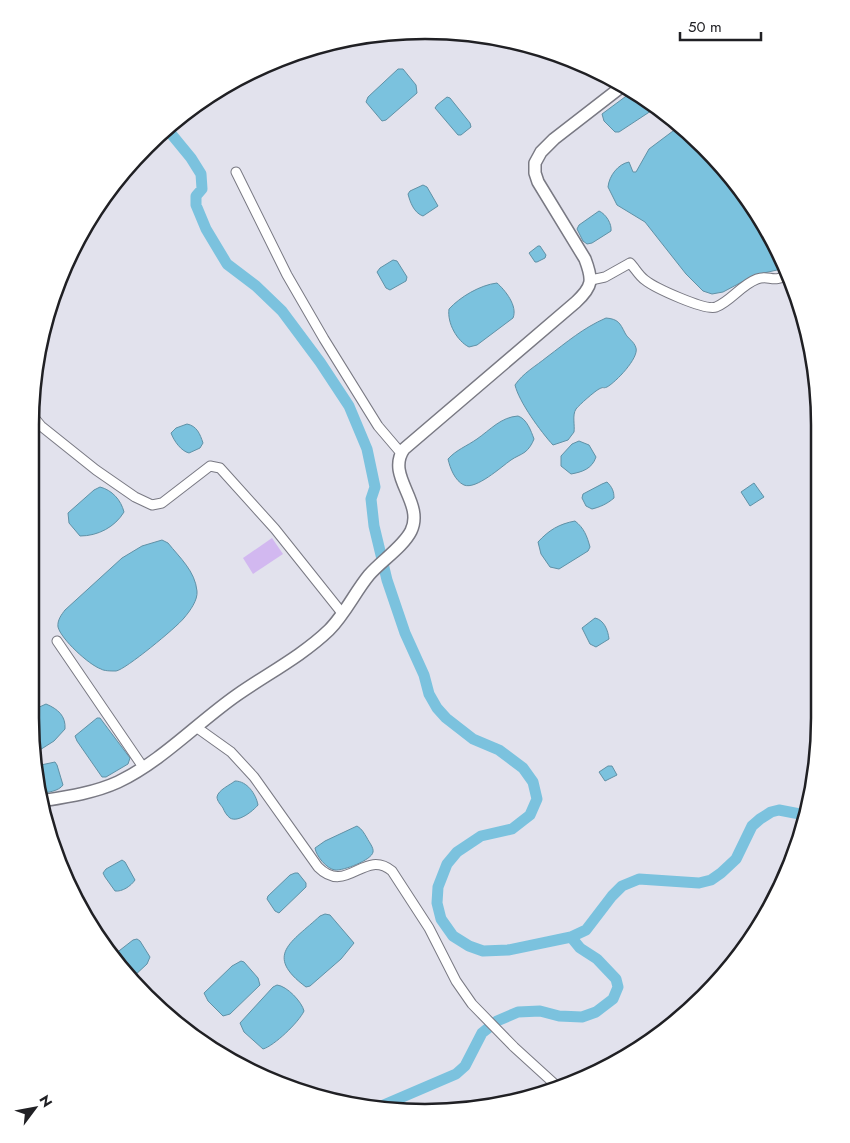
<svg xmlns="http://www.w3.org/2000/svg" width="850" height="1143" viewBox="0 0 850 1143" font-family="Jost,sans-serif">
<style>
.water{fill:#7bc2de;stroke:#6091a6}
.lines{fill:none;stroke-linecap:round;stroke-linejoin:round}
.canal{stroke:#7bc2de;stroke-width:11}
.building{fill:#d2b8f0}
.minor-casing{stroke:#797983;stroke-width:11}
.tertiary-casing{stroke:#797983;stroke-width:14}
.minor{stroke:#fff;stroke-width:9}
.tertiary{stroke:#fff;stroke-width:11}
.rim{fill:none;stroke:#202024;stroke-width:2.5}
</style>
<rect width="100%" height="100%" fill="#e2e2ed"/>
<path class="water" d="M 305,50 L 301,55 L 262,75 L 258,75 L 254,69 Z
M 398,69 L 403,69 L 416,85 L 417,93 L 386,120 L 382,121 L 366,102 L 368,97 Z
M 633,91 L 657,107 L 619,132 L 615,132 L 604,121 L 602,114 Z
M 447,97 L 450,98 L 470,123 L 471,127 L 461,135 L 458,135 L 435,108 L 437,105 Z
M 681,125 L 739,185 L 785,266 L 777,270 L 755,275 L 723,292 L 712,294 L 703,291 L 686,274 L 645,222 L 617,205 L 608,187 C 609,176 618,164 629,162 L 633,172 L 636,172 L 649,149 Z
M 423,185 L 427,187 L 438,206 L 423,216 C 414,213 410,202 408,194 L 410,191 Z
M 599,211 C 606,214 612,224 611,231 L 592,243 L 587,244 L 583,241 L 577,229 L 579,225 Z
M 538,246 L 540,246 L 546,255 L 545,258 L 537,262 L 535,262 L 529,253 Z
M 393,260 L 397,261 L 407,277 L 406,281 L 390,290 L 386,288 L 377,272 L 380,268 Z
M 497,283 C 505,290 518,306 513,318 L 477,345 L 469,347 C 457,341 447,323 449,309 C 460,297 480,285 497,283 Z
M 606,318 C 618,319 620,323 625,333 C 628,339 634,341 636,348 C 639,358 616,382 607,387 C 602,389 605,386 599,389 C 595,391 579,405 576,409 C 572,415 575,425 574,432 L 568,440 L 553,445 C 541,432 519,402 515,385 C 523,373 536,366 547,357 C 567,342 583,328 606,318 Z
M 518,416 C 527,419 531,431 534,439 C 532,444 529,449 525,452 C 521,455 515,457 511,460 C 501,467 476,490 464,485 C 455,481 450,468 448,459 C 456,450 467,446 477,439 C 490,430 501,417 518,416 Z
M 187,424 C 197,426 200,434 203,443 L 200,448 L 189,453 C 181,451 174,441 171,433 L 176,428 Z
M 579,441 L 589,445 L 596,457 C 592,469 582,472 571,474 L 561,466 L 561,456 L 572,444 Z
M 607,482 C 612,487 614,491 614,498 C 607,504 600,507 592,509 L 586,506 L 582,498 L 583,494 L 602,484 Z
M 754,483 L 764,497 L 750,506 L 741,492 Z
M 100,487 C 112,490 121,500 124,512 C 115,527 98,536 80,536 L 69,523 L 68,513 L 94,490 Z
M 575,521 C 584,528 587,536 590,547 L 588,551 L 559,569 L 550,567 L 541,554 L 538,542 C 549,530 559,524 575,521 Z
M 162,540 L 168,543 C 180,558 195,571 197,591 C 198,600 190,611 184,618 C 177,627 125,670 116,671 C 111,671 104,671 101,669 C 89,665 61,639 58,627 C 57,620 62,614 65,610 L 122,558 L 142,546 Z
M 595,618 C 604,620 608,630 609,639 L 596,647 L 590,644 L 582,628 Z
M 46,704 C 58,709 66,716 65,729 L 54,741 L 35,753 L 30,714 L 35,709 Z
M 97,718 L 100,718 L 130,758 L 128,764 L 106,777 L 102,777 L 77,741 L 75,736 Z
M 55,762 L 57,765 L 63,785 C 59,791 47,793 40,793 L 36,766 Z
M 608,766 L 612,766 L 617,775 L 605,781 L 599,772 Z
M 235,781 C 247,781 256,794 258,805 C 253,811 238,823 230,818 C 227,816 224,811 223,808 C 221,805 217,801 217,797 C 218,790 230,785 235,781 Z
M 357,826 C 362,829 364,833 367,838 C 369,842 374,848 373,852 C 372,860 343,871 335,870 C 327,869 316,856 315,848 L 325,841 Z
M 122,860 L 125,862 L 135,880 C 131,886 122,892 115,891 L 105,877 L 103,873 L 106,869 Z
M 295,873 L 298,873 L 306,883 L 306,887 L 279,913 L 275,911 L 267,899 L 268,896 L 290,875 Z
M 325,914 L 330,915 L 354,943 L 341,959 L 310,986 L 306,987 C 263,955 292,942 320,916 Z
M 137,939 L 140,941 L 150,957 L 147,964 L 133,977 L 115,954 L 133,940 Z
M 241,961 L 244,962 L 258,978 L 260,985 L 230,1014 L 223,1016 L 208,1001 L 204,993 L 232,966 Z
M 277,985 C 287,986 302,1002 304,1011 C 299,1022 274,1046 263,1049 L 244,1032 L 240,1023 L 273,987 Z"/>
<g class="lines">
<path class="canal" d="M 168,130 L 191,158 L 201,174 L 202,189 L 196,196 L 196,205 L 206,229 L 227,264 L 256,286 L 282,311 L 320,362 L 349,406 L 367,449 L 375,487 L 371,499 L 374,526 L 387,580 L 405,633 L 424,675 L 429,694 L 437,708 L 446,718 L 473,739 L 499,750 L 523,768 L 533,782 L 537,799 L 530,815 L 512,829 L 481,836 L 457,852 L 447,864 L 438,887 L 437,903 L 441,919 L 453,936 L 469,946 L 483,951 L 508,950 L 571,937 L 586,930 L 612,896 L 622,886 L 639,879 L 699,883 L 711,880 L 721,873 L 736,859 L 752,826 L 760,819 L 771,812 L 779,810 L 805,815
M 379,1107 L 456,1074 L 465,1066 L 482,1033 L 497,1021 L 518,1012 L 540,1011 L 559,1016 L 582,1017 L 596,1012 L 613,999 L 618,987 L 616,979 L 597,959 L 580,948 L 571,937"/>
</g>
<path class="building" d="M 272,538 L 283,554 L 253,574 L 243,558 Z"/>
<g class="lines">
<defs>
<path id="minor" d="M 236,172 L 287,275 L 324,339 L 378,426 L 401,453
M 591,280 L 605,277 L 630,263 C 635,268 639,276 645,280 C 655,288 705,311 716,307 C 731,301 741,285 757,279 C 770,274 773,285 789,273
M 31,414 L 41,426 L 96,470 L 135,497 L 152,505 L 162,503 L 210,466 L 220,468 L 275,529 L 342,613
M 57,641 L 143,767
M 196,727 L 231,752 L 254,777 L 318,867 C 347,896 364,848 392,871 L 429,928 L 456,981 L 472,1004 L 514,1047 L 559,1088"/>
<path id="tertiary" d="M 41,801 C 66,797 94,793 118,782 C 162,761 197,723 237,695 C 267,674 302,656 329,630 C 345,614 355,592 369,575 C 381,561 403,547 411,531 C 425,502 385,476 404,449 L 576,302 C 593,286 593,280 585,259 L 538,182 L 535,173 L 535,163 L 541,152 L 554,139 L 625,84"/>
</defs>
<use href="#minor" class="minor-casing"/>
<use href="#tertiary" class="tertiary-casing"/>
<use href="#minor" class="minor"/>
<use href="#tertiary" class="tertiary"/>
</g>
<path d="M0 0H850V1143H0ZM425 39H425A386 386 0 0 1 811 425V718A386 386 0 0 1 425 1104H425A386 386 0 0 1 39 718V425A386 386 0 0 1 425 39Z" fill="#fff" fill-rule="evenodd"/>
<path class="rim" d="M425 39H425A386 386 0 0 1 811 425V718A386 386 0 0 1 425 1104H425A386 386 0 0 1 39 718V425A386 386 0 0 1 425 39Z"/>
<g transform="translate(35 1108) rotate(58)" stroke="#ffffff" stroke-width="4" paint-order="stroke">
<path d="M0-4L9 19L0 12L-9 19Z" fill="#202024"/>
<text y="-8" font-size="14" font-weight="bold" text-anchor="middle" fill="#202024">N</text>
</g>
<path d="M680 32v8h81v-8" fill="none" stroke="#202024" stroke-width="2.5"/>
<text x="688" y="32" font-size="15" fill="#202024" stroke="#ffffff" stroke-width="4" paint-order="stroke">50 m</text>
</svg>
